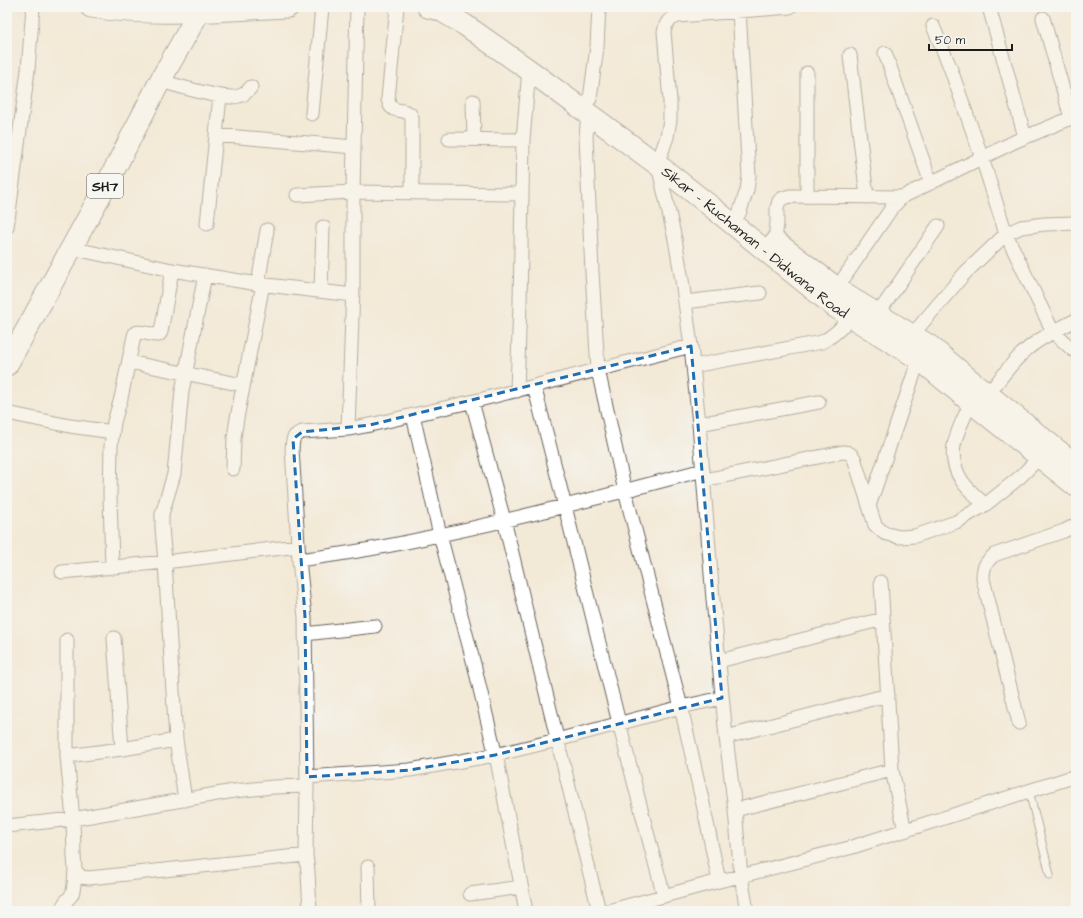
<svg xmlns="http://www.w3.org/2000/svg" width="1083" height="918" viewBox="0 0 1083 918" font-family="'Architects Daughter',sans-serif">
<style>
.lines{fill:none;stroke-linecap:round;stroke-linejoin:round}
.service-casing{stroke:#67645d;stroke-width:9}
.minor-casing{stroke:#67645d;stroke-width:15}
.primary-casing{stroke:#67645d;stroke-width:23}
.service{stroke:#fff;stroke-width:7}
.minor{stroke:#fff;stroke-width:13}
.primary{stroke:#fff;stroke-width:21}
.marked{fill:none;stroke:#1f6fb2;stroke-width:3;stroke-dasharray:8 5;stroke-linejoin:round}
.labels{text-anchor:middle;stroke-width:4;stroke-linejoin:round;paint-order:stroke}
.shield{fill:#f6f6f2;stroke:#5d5d5c;stroke-width:1}
.shield-label{font-size:14px;font-weight:bold;fill:#1c1c1c}
.street-label{font-size:15px;fill:#1c1c1c;stroke:#f6f6f2}
</style>
<rect width="100%" height="100%" fill="#f6f6f2"/>
<filter id="ink" filterUnits="userSpaceOnUse"><feTurbulence type="fractalNoise" baseFrequency=".025" numOctaves="2"/><feDisplacementMap in="SourceGraphic" scale="8" xChannelSelector="R" yChannelSelector="G"/><feConvolveMatrix kernelMatrix="1 2 1 2 8 2 1 2 1" color-interpolation-filters="sRGB"/></filter>
<filter id="wash" filterUnits="userSpaceOnUse"><feTurbulence type="fractalNoise" baseFrequency=".012" numOctaves="4" result="noise"/><feDisplacementMap in="SourceGraphic" scale="16" xChannelSelector="R" yChannelSelector="G"/><feGaussianBlur stdDeviation="0.9" result="paint"/><feColorMatrix in="noise" values="0 0 0 0 0 0 0 0 0 0 0 0 0 0 0 0 0 1.4 0 .05"/><feComposite in="paint" operator="in"/></filter>
<g filter="url(#wash)">
<rect width="100%" height="100%" fill="#f3e9d7"/>
</g>
<g filter="url(#ink)">
<g class="lines">
<defs>
<path id="service" d="M 1029,791 L 1050,875"/>
<path id="minor" d="M 397,7 L 388,99 C 391,115 400,107 410,114 L 412,118 L 412,193
M 989,7 L 1025,137
M 739,11 L 749,176 L 747,190 L 739,214
M 1043,18 L 1071,118
M 933,26 L 950,67 L 982,158 L 1006,234 L 1053,332 L 1073,350 L 1076,350
M 885,53 L 931,183
M 850,55 L 867,197
M 807,73 L 807,196
M 160,81 C 177,85 224,101 239,96 C 244,95 248,91 251,87
M 590,99 L 597,47 L 599,7
M 473,101 L 474,139
M 588,113 L 586,137 L 592,272 L 598,370 L 625,491 L 681,707 L 703,804 L 719,881
M 312,114 L 322,7
M 216,135 L 354,147
M 449,139 L 523,140
M 661,154 L 667,137 L 670,120 L 670,101 L 664,32 C 666,22 669,19 678,16 L 790,7
M 658,165 L 675,239 L 682,280 L 691,346 L 699,424 L 713,599 L 726,737 L 735,810 L 741,876 L 747,911
M 297,195 L 353,192 L 521,194
M 207,224 L 220,96
M 7,227 L 28,70 L 33,7
M 775,241 L 777,222 L 777,208 L 779,201 L 783,198 L 790,196 L 902,197
M 71,248 L 172,270 L 258,284 L 353,295
M 258,284 L 267,230
M 837,288 L 891,209 L 902,197 L 1016,141 L 1076,116
M 321,291 L 323,227
M 685,302 L 760,293
M 878,314 L 938,226
M 912,335 L 965,273 L 1006,234 L 1021,227 L 1045,224 L 1076,223
M 129,362 L 243,385
M 693,366 L 822,342 C 835,335 841,328 851,317
M 534,386 C 579,556 618,727 664,896
M 517,391 L 520,303 L 523,140 L 529,70
M 988,394 C 1002,377 1016,356 1035,343 C 1048,334 1062,327 1076,320
M 472,402 L 504,520 L 599,911
M 971,402 C 959,430 943,452 962,481 C 968,490 978,498 985,505
M 7,413 L 70,426 L 113,432
M 413,415 L 440,535 L 475,668 L 498,765 L 526,911
M 699,424 L 819,402
M 348,429 L 353,288 L 353,192 L 357,7
M 233,469 L 234,438 L 237,418 L 263,284
M 704,480 L 843,452 C 848,452 851,453 854,458 L 875,525 L 884,533 L 899,537 L 915,536 L 956,522 L 985,505 L 1020,477 L 1040,457
M 869,506 L 919,359
M 299,560 C 343,554 387,547 430,537 C 522,518 613,494 703,470
M 112,568 L 110,495 L 111,446 L 114,422 L 121,398 L 134,336 L 135,333 C 143,330 151,336 159,335 L 161,332 L 172,270
M 62,572 L 165,562 L 298,546
M 881,582 L 892,770 L 905,831
M 305,634 L 375,626
M 114,638 L 122,749
M 67,640 L 67,756 L 73,819 L 74,856 L 75,870 L 81,877 L 89,878 L 306,855
M 719,661 L 883,619
M 1019,723 L 983,579 C 983,567 985,563 994,555 L 1064,531 L 1076,525
M 726,737 L 888,695
M 67,756 L 122,749 L 176,740
M 307,777 L 410,770 L 495,755 L 557,740 L 681,707 L 722,698
M 185,800 L 176,740 L 165,562 L 162,527 L 162,514 L 174,474 L 182,391 L 205,275
M 735,810 L 892,770
M 7,826 L 73,819 L 234,791 L 273,787 L 307,786
M 368,867 L 369,911
M 470,894 L 521,887
M 62,911 C 63,901 68,901 72,894 C 75,887 74,878 75,870
M 310,911 L 308,872 L 306,855 L 307,786 L 305,617 L 299,560 L 292,449 C 293,439 292,436 302,432 L 348,429 L 370,425 L 483,399 L 691,346
M 608,911 L 719,881 L 741,876 L 849,848 L 1076,776"/>
<g id="primary">
<path d="M 91,7 C 157,17 222,10 288,7"/>
<path id="s1" d="M 428,7 L 440,10 L 465,25 L 529,70 L 658,165 L 713,208 L 835,307 L 919,359 L 962,395 L 1076,486"/>
<path d="M 776,242 L 846,295 L 930,346 L 975,384 L 1076,465"/>
<path d="M 7,365 L 111,176 L 160,81 L 199,12 L 202,7"/>
</g>
</defs>
<use href="#service" class="service-casing"/>
<use href="#minor" class="minor-casing"/>
<use href="#primary" class="primary-casing"/>
<use href="#service" class="service"/>
<use href="#minor" class="minor"/>
<use href="#primary" class="primary"/>
</g>
</g>
<path d="M0 0H1083V918H0ZM 691,346 L 722,698 L 495,755 L 410,770 L 307,777 L 305,617 L 293,439 L 302,432 L 370,425 Z" fill="#f3e9d7" fill-opacity=".55" fill-rule="evenodd"/>
<path class="marked" d="M 691,346 L 722,698 L 495,755 L 410,770 L 307,777 L 305,617 L 293,439 L 302,432 L 370,425 Z"/>
<g class="labels">
<rect class="shield" x="87" y="174" width="36" height="24" rx="3"/>
<g class="shield-label">
<text x="105" y="191">SH7</text>
</g>
<g class="street-label">
<text dy="5" stroke="none"><textPath href="#s1" startOffset="404">Sikar - Kuchaman - Didwana Road</textPath></text>
</g>
</g>
<rect width="1083" height="918" fill="none" stroke="#f6f6f2" stroke-width="24"/>
<path d="M929 44v6h83v-6" fill="none" stroke="#1c1c1c" stroke-width="2"/>
<text x="935" y="44" font-size="12" fill="#1c1c1c" stroke="#f6f6f2" stroke-width="3" paint-order="stroke">50 m</text>
</svg>
